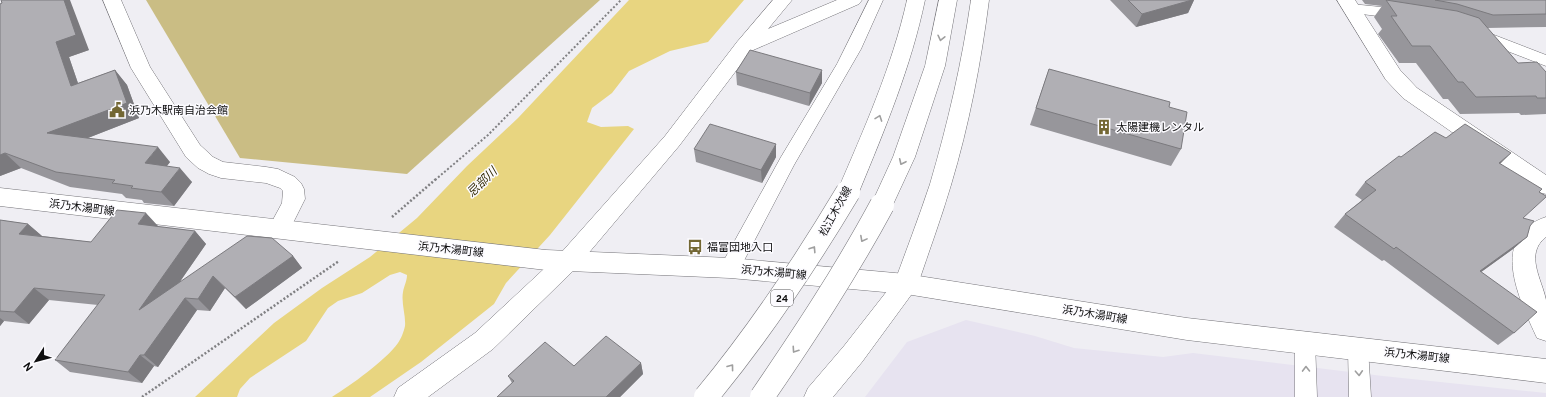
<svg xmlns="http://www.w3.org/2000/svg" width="1546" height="397" viewBox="0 0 1546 397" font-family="Overpass,'Noto Sans JP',sans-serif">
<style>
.built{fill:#e7e3f0}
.green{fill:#cabd84}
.water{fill:#e8d580}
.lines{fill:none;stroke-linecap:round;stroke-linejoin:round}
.service-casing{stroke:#747378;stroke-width:1}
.minor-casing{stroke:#747378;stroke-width:1}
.tertiary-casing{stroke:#747378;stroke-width:1}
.secondary-casing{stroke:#747378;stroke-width:1}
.primary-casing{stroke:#747378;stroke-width:1}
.path-far1{stroke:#808083;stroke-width:2;stroke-dasharray:2 2;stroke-linecap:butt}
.path{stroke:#808083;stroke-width:2.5;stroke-dasharray:2 2;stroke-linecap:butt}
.service{fill:#fff;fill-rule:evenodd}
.minor{fill:#fff;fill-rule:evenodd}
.tertiary{fill:#fff;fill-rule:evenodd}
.secondary{fill:#fff;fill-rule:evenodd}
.primary{fill:#fff;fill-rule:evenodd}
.primary-bridge-casing{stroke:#747378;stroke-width:25;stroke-linecap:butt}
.primary-bridge{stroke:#fff;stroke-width:24}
.wall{fill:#97969b}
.shaded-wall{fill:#7b7a7e}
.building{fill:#b0afb4;stroke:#7b7a7e}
.oneway{stroke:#9f9f9f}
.labels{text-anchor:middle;stroke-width:3;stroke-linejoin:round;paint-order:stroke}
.shield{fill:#fcfbff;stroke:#555557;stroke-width:1}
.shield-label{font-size:10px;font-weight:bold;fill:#0e0e0f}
.poi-label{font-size:11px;fill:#0e0e0f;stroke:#fcfbff;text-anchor:start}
.street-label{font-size:11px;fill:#0e0e0f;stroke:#fcfbff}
.water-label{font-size:12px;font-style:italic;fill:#322a03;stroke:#fcfbff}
</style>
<rect width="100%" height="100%" fill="#efeef3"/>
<path class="built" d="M 966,320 L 1035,336 L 1074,348 L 1163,357 L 1193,353 L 1383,376 L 1546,393 L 1546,397 L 865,397 L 907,342 Z"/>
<path class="green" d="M 146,0 L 600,0 L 407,174 L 240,158 Z"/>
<path class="water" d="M 629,0 L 744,0 L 708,42 L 670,51 L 629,71 L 612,93 L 592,108 L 587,122 L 601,127 L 628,126 L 634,129 L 550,235 L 506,283 L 494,304 L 421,362 L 370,397 L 332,397 C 351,385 385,361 398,343 C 401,339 404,331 405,326 C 406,316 401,303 403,292 C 404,286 407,281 407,275 L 400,272 L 390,275 L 362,293 L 338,301 L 328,308 L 306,341 L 250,378 L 240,389 L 237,397 L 195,397 L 274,323 L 322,288 L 370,257 L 417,218 L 467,166 L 518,118 Z"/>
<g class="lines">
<defs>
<path id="service" d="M 869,0 L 883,0 L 861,49 L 794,165 L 737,274 L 730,276 L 723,274 L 720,268 L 723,262 L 781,157 L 837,64 Z
M 1351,4 L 1401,9 L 1406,11 L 1408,14 L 1406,17 L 1401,19 L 1346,12 L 1344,9 L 1346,6 Z
M 1476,28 L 1546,55 L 1546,66 L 1471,37 L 1468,33 L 1471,29 Z
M 1305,333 L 1312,336 L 1315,342 L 1317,397 L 1295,397 L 1295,342 L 1298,336 Z
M 1358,339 L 1365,342 L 1368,348 L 1371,397 L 1349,397 L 1348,348 L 1351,342 Z"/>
<path id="minor" d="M 103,0 L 121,0 L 150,67 L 200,145 L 213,157 L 223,162 L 266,167 L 278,169 L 295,177 L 301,183 L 304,189 L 305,199 L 287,235 L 279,238 L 271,235 L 268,229 L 282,203 L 283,191 L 280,188 L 266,183 L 221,178 L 209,174 L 198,168 L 186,157 L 131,68 Z
M 773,0 L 792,0 L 768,29 L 837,0 L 862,0 L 859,4 L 751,51 L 679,146 L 576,268 L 493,349 L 428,397 L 394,397 L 398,388 L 475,333 L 560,254 L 665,136 L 737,42 Z
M 1337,0 L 1355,0 L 1400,70 L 1417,88 L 1546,175 L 1546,194 L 1538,192 L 1403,98 L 1386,80 Z
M 1546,217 L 1546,237 C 1524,254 1542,279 1546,300 C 1546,313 1546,328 1546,341 L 1537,338 C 1519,299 1488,236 1546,217 Z
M 906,274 L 914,277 L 918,284 L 914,291 L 862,362 L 833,397 L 804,397 L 808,388 L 844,346 L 898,277 Z"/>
<path id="tertiary" d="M 971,0 L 989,0 C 981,63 969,125 951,185 C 941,219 929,251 918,284 L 914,291 L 906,294 L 898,291 L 894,284 C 906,251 919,217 930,184 C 948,123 962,62 971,0 Z"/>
<path id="secondary" d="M 0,188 L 546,250 L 730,258 L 906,274 L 1187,318 L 1546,359 L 1546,383 L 1187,340 L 906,294 L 730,278 L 546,270 L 0,206 Z"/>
<path id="primary" d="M 907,0 L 925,0 C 911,67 885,129 859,192 L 856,198 L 848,200 L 840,198 L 837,192 C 864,129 892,67 907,0 Z
M 939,0 L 957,0 L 945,66 L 915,157 L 890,211 L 882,214 L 874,211 L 871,205 L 893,157 L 925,66 Z"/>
</defs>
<use href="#service" class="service-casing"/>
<use href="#minor" class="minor-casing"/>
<use href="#tertiary" class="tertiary-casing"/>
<use href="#secondary" class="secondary-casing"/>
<use href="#primary" class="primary-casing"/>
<path class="path-far1" d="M 435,180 L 488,135 L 621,0"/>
<path class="path" d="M 392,217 L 436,179
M 142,397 L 339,261"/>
<use href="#service" class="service"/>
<use href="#minor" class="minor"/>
<use href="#tertiary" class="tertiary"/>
<use href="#secondary" class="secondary"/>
<use href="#primary" class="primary"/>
<defs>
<path id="primary-bridge" d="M 706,397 C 759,333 805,264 848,192
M 762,397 C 805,334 846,272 882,205"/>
</defs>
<use href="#primary-bridge" class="primary-bridge-casing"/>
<use href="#primary-bridge" class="primary-bridge"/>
</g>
<path class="wall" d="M 1110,0 L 1194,0 L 1188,13 L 1136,27 Z
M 1362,0 L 1546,0 L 1546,27 L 1487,28 L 1518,63 L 1546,72 L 1546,114 L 1521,115 L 1519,113 L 1460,114 L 1448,99 L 1443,99 L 1416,63 L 1399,63 L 1378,34 L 1382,29 L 1374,17 L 1382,6 L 1365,4 Z
M 2,3 L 89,50 L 69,57 L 78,83 L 115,70 L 127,85 L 139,118 L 88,138 L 170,162 L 167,166 L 192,182 L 174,206 L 144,203 L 142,200 L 126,198 L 122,194 L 70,187 L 21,168 L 0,176 L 0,4 Z
M 1049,69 L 1169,107 L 1181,149 L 1171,166 L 1030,125 Z
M 736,72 L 822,83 L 809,106 L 737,85 Z
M 1446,138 L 1500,164 L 1539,192 L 1523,218 L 1530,226 L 1527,237 L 1513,249 L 1481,272 L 1514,333 L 1498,345 L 1384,260 L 1382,261 L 1334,227 L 1345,214 L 1362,200 L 1355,195 L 1365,182 L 1401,157 Z
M 694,149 L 776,157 L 762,183 L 696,162 Z
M 0,220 L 28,224 L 42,236 L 91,242 L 158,226 L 158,227 L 195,231 L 206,244 L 179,283 L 293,256 L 302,268 L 246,309 L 225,288 L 210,311 L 197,310 L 158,367 L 154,366 L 142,383 L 70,372 L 55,360 L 98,305 L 49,300 L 29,324 L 4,321 L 0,326 Z
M 641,363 L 643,374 L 620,397 L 497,397 L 512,383 L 508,376 L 574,366 Z"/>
<path class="shaded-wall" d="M 64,0 L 70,0 L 89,50 L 69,57 L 84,101 L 71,86 L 56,42 Z
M 1192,0 L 1194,0 L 1188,13 L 1136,27 L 1142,14 Z
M 115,70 L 127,85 L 139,118 L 62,148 L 47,133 Z
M 822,70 L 822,83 L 809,106 L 810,93 Z
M 776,144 L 776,157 L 762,183 L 761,170 Z
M 158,147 L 170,162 L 158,177 L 145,163 Z
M 5,153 L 21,168 L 0,176 L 0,155 Z
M 1511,153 L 1498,166 L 1499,163 Z
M 180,168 L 192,182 L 174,206 L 161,192 Z
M 146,213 L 158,226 L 150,237 L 138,224 Z
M 28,224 L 42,236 L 19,234 Z
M 195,231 L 206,244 L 152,322 L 139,310 Z
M 1527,237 L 1513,249 L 1466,283 L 1480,271 Z
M 293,256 L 302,268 L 246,309 L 235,297 Z
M 213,276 L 225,288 L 210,311 L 198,299 Z
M 34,288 L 49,300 L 29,324 L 14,312 Z
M 185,298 L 197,310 L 158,367 L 144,355 Z
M 0,318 L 4,321 L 0,326 Z
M 140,355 L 154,366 L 142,383 L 128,372 Z
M 641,363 L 643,374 L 620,397 L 606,397 Z"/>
<path class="building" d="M 1,0 L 64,0 L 76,35 L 56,42 L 71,86 L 115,70 L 127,103 L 47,133 L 158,147 L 145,163 L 180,168 L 161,192 L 131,188 L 133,186 L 112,183 L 115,180 L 56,172 L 5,153 L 0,155 L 0,4 L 2,3 Z
M 1128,0 L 1192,0 L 1142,14 Z
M 1386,0 L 1457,11 L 1479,18 L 1518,63 L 1537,62 L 1546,72 L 1546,98 L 1537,98 L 1536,96 L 1476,97 L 1463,82 L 1458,82 L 1430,46 L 1412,46 L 1391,16 L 1397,16 Z
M 1435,0 L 1546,0 L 1546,14 L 1493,15 L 1457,4 Z
M 750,50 L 822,70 L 810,93 L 736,72 Z
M 1049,69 L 1170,102 L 1169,107 L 1187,112 L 1181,149 L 1036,108 Z
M 710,124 L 776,144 L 761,170 L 694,149 Z
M 1465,124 L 1511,153 L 1499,163 L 1542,189 L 1539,192 L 1546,196 L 1546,197 L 1523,218 L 1534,221 L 1530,226 L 1527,237 L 1480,271 L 1537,312 L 1514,333 L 1396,247 L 1394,249 L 1345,214 L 1376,190 L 1365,182 L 1399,156 L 1401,157 L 1435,132 L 1446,138 Z
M 117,210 L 146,213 L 138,224 L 195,231 L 139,310 L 247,236 L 272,238 L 293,256 L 235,297 L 213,276 L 198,299 L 185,298 L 144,355 L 140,355 L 128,372 L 55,360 L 105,295 L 34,288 L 14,312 L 0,311 L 0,220 L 28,224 L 19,234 L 91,242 Z
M 606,336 L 641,363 L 606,397 L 497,397 L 514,381 L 508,376 L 545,342 L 574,366 Z"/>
<defs><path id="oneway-chevron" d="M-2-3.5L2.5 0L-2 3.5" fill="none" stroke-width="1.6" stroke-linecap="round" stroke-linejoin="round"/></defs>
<g class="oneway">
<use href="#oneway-chevron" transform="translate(941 38) rotate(103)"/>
<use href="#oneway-chevron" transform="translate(879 118) rotate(-70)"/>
<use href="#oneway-chevron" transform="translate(902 162) rotate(115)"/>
<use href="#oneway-chevron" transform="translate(863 239) rotate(118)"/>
<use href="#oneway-chevron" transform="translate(813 249) rotate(-57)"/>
<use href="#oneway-chevron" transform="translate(795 350) rotate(124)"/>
<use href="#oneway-chevron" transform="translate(731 367) rotate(-53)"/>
<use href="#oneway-chevron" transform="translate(1306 369) rotate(-91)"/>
<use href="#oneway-chevron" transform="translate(1359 373) rotate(87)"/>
</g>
<defs>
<symbol id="civic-bare" viewBox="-9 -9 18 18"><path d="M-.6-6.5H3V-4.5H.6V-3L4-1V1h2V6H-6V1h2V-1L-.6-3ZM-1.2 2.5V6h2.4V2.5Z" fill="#736734" stroke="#fcfbff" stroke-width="2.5" paint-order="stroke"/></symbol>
<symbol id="building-bare" viewBox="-9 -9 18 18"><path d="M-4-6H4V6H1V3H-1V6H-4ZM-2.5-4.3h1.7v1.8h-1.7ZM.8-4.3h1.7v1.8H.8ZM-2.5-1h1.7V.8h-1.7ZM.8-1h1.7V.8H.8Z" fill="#736734" stroke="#fcfbff" stroke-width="2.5" paint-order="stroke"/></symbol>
<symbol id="bus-bare" viewBox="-9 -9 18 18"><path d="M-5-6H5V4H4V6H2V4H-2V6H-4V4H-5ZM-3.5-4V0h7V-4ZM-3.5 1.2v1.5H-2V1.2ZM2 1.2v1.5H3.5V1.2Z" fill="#736734" stroke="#fcfbff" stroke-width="2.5" paint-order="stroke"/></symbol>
</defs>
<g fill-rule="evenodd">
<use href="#civic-bare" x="106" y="99" width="22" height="22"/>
<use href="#building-bare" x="1093" y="116" width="22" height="22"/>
<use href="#bus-bare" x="684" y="236" width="22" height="22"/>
</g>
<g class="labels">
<rect class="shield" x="771" y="290" width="22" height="16" rx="3"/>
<g class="shield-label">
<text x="782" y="302">24</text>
</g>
<g class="poi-label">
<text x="129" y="114">浜乃木駅南自治会館</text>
<text x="1116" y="131">太陽建機レンタル</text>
<text x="707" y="251">福富団地入口</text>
</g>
<g class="street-label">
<text transform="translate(82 207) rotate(7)" y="4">浜乃木湯町線</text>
<text transform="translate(835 211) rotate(-61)" y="4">松江木次線</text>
<text transform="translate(451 249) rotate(6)" y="4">浜乃木湯町線</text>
<text transform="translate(774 272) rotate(5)" y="4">浜乃木湯町線</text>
<text transform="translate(1095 314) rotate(9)" y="4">浜乃木湯町線</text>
<text transform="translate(1417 355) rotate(6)" y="4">浜乃木湯町線</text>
</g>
<g class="water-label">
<text transform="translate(482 182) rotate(-44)" y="4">忌部川</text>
</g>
</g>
<g transform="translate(36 361) rotate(234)" stroke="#fcfbff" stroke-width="3" paint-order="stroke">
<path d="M0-3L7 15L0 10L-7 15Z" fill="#0e0e0f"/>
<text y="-6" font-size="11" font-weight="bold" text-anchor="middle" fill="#0e0e0f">N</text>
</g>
</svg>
